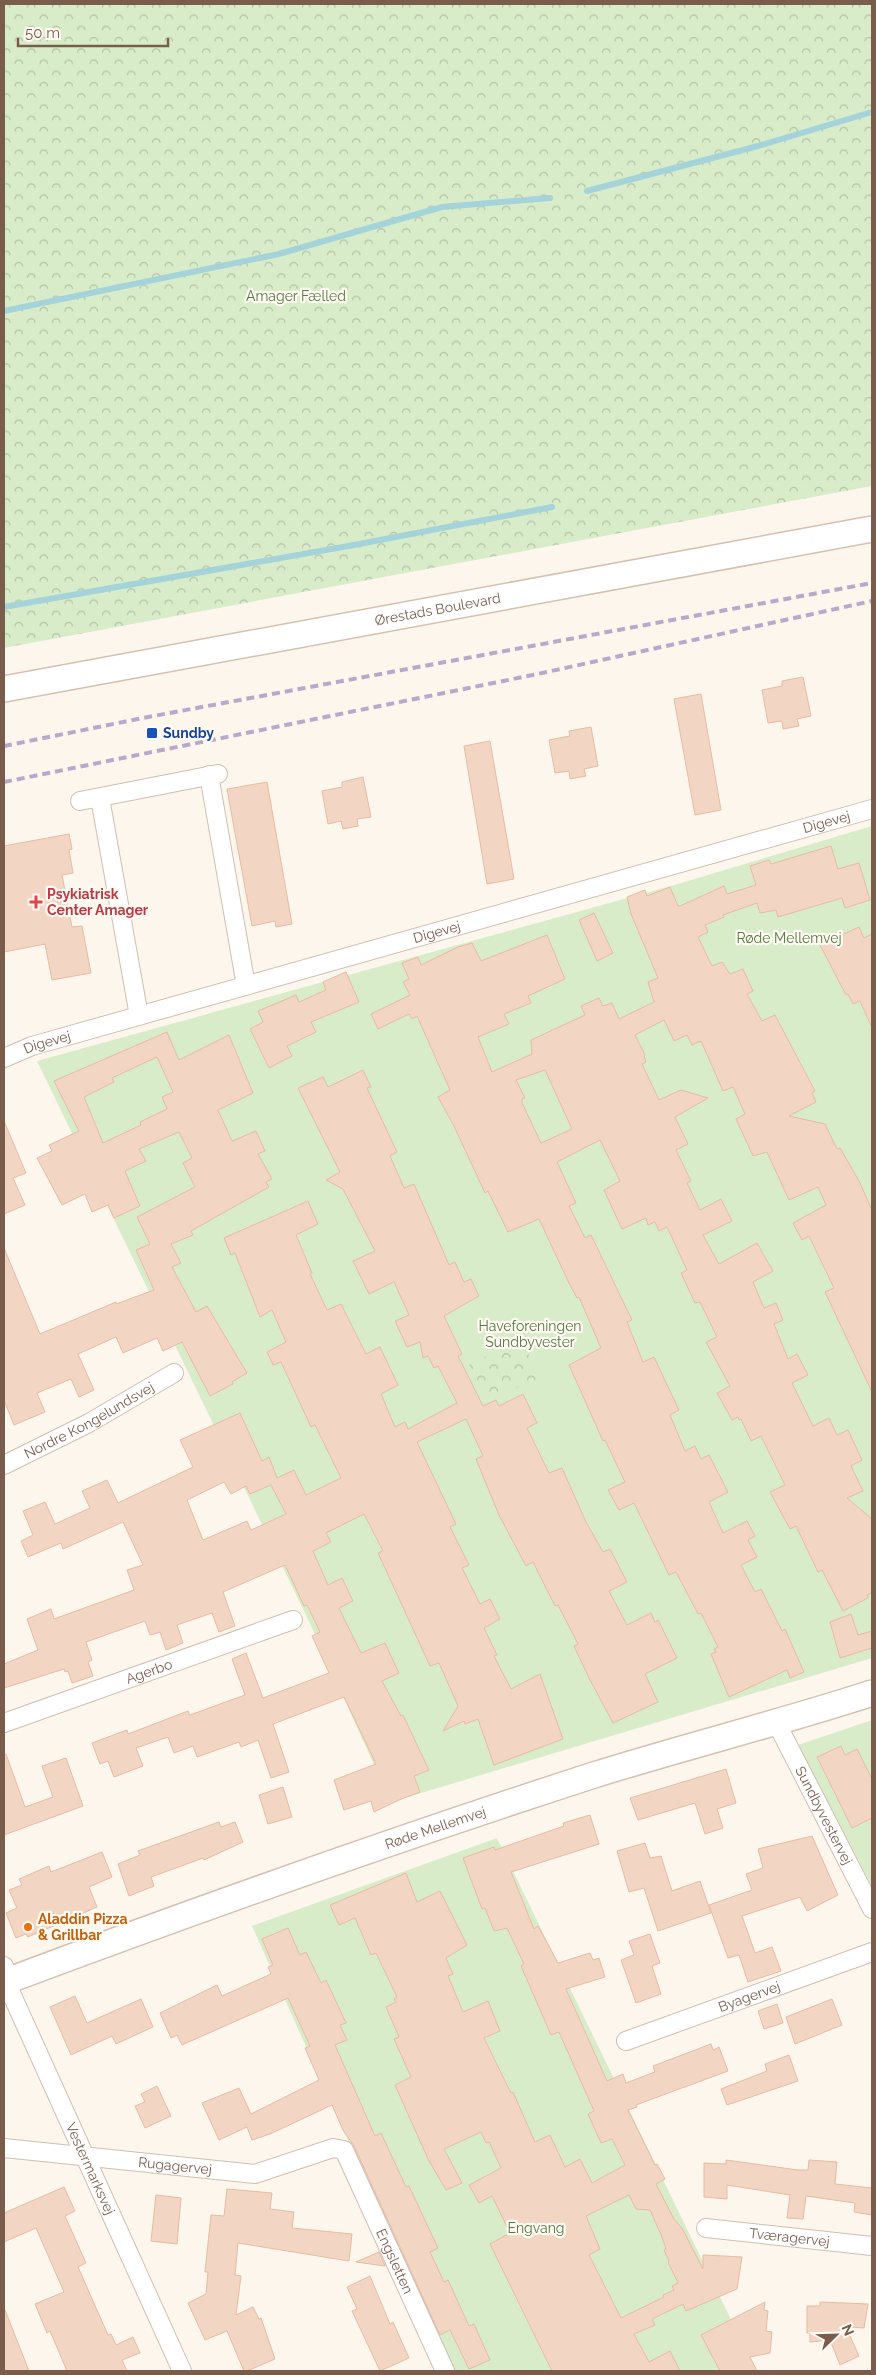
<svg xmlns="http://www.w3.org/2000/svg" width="876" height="2375" viewBox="0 0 876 2375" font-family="Raleway,sans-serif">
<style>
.green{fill:#d8ecc9}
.park{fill:url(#park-crowns)}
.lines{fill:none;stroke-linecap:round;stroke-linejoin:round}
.stream{stroke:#a5d3da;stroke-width:6}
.building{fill:#f3d5c3;stroke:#e6bba3;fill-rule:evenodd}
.street-casing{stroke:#d1beb0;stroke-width:20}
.secondary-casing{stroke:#d6c0b0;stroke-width:28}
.street{stroke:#fff;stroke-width:18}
.secondary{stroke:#fff;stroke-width:25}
.rail{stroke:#b9a8c9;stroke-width:4;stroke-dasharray:8 5;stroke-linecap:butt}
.transit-dot{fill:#1a4fb4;stroke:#fffaf3;stroke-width:2}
.health-dot{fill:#e0444e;stroke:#fffaf3;stroke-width:2}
.food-dot{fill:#e8710a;stroke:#fffaf3;stroke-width:2}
.labels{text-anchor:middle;stroke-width:4.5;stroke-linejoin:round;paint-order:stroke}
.park-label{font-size:14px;fill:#537a41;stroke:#fffaf3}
.street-label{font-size:14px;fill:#7a5c4d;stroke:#fffaf3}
.transit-label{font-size:14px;font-weight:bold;fill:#164399;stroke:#fffaf3;text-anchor:start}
.health-label{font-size:14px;font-weight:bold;fill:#be3a42;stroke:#fffaf3;text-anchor:start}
.food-label{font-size:14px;font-weight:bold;fill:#c56008;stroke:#fffaf3;text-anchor:start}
</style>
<defs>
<pattern id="park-crowns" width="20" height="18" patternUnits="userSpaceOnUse" patternTransform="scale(1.25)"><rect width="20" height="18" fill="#d8ecc9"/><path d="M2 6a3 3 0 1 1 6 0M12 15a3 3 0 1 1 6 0" fill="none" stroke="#b4c2a5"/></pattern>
</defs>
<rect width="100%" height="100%" fill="#fdf6ec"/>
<path class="green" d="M 872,826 L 872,1658 L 391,1802 L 305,1613 L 37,1061 L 671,886 Z
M 872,1720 L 872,1887 L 798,1745 Z
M 497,1838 L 756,2371 L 451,2371 L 252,1926 Z"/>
<path class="park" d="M 4,4 L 872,4 L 872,486 L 4,648 Z
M 521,1339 L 540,1378 L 487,1400 L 469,1365 Z"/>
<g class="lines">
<path class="stream" d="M 587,191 L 758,146 L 872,112
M 4,311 L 279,254 L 442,207 L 550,198
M 4,607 L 354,545 L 552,507"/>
</g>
<path class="building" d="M 803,677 L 811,716 L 797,719 L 799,726 L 783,729 L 782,721 L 768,723 L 762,690 L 782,686 L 782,681 Z
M 701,694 L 721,810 L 695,815 L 674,699 Z
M 591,727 L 598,766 L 584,769 L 586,776 L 570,779 L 569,771 L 555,773 L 549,740 L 570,736 L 569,731 Z
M 490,741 L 514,879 L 487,884 L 464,746 Z
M 363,777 L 371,817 L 357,819 L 358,826 L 343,829 L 341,821 L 328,824 L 322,791 L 342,787 L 342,782 Z
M 267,782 L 292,924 L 276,927 L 275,921 L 252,926 L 227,789 Z
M 69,834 L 72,849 L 69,850 L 73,873 L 62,875 L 72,927 L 82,926 L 91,973 L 52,980 L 45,944 L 4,952 L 4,846 Z
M 831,846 L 838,869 L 859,863 L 870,900 L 845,908 L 842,898 L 778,917 L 776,910 L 760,913 L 757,903 L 723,915 L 724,917 L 705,925 L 708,932 L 698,937 L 712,966 L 722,962 L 730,974 L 743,969 L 753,991 L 747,994 L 762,1021 L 775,1015 L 815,1091 L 812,1093 L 816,1102 L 789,1116 L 825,1124 L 837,1149 L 840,1148 L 859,1181 L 872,1210 L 872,1392 L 825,1292 L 834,1288 L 809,1236 L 802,1240 L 793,1223 L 826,1205 L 818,1187 L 789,1200 L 767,1152 L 753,1156 L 736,1119 L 745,1114 L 733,1087 L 723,1091 L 701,1041 L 692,1045 L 687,1035 L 674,1041 L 664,1020 L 635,1035 L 645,1055 L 644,1056 L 646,1062 L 642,1064 L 659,1100 L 681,1090 L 708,1098 L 675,1117 L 688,1144 L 676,1150 L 691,1181 L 687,1183 L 700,1210 L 721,1199 L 732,1221 L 703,1235 L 719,1264 L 757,1243 L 773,1271 L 753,1282 L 764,1308 L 776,1303 L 783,1320 L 774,1324 L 788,1359 L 797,1354 L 808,1375 L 792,1383 L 813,1426 L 829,1418 L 837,1435 L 848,1430 L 862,1460 L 851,1466 L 863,1491 L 847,1498 L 872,1519 L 872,1593 L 867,1595 L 868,1598 L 843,1611 L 822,1570 L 818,1572 L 796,1526 L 790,1529 L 770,1492 L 785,1485 L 761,1436 L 751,1441 L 741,1419 L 739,1420 L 738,1417 L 732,1420 L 717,1393 L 730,1386 L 706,1342 L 717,1337 L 700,1302 L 695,1303 L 681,1273 L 687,1270 L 667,1227 L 659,1231 L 655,1222 L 648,1225 L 646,1218 L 622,1229 L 604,1190 L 620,1181 L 600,1140 L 557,1162 L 576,1203 L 569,1206 L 585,1238 L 591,1235 L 632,1320 L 627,1322 L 643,1362 L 654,1357 L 679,1410 L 670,1415 L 685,1451 L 695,1446 L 701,1459 L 709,1455 L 728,1492 L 709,1502 L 723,1533 L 747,1521 L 755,1536 L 748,1540 L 757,1557 L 741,1565 L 755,1592 L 761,1589 L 782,1631 L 785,1629 L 804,1672 L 790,1678 L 787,1670 L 729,1697 L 711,1654 L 716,1652 L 714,1649 L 718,1647 L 701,1613 L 698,1614 L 676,1572 L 669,1575 L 634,1503 L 619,1510 L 608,1490 L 625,1482 L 605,1440 L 603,1441 L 569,1365 L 601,1348 L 579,1297 L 577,1298 L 569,1283 L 539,1219 L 508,1232 L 488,1191 L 485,1193 L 454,1126 L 438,1097 L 450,1090 L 417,1016 L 412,1019 L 409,1014 L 378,1029 L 371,1014 L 410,995 L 403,982 L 409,979 L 402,963 L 418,957 L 421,965 L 458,947 L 472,943 L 481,961 L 547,935 L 565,979 L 528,996 L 531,1003 L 504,1014 L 509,1024 L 478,1037 L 492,1072 L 532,1054 L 531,1040 L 585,1015 L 581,1006 L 599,998 L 603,1006 L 612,1003 L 619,1019 L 654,1002 L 648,982 L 658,978 L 631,914 L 627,897 L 645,890 L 647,896 L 670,887 L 678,906 L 680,906 L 724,886 L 727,894 L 756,885 L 750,866 L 769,860 L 771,864 ZM 545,1070 L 572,1129 L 541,1143 L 522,1103 L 522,1099 L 525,1098 L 516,1080 Z
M 594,913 L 613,953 L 597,961 L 579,920 Z
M 859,927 L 864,938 L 872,934 L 872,1028 L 860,1001 L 853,1004 L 848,994 L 846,995 L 820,945 Z
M 346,972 L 359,1002 L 311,1022 L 316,1032 L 287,1046 L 292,1056 L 269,1068 L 250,1029 L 263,1022 L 258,1011 L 296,995 L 299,1002 L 326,990 L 323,982 Z
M 167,1032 L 179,1060 L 229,1035 L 253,1093 L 218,1110 L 232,1141 L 256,1131 L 265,1151 L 258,1154 L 272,1179 L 266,1182 L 269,1187 L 191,1231 L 193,1235 L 171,1244 L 181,1263 L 172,1267 L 196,1312 L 207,1306 L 247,1373 L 232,1382 L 233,1384 L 210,1396 L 182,1342 L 163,1351 L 157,1338 L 123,1353 L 116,1337 L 78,1354 L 94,1390 L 79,1397 L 71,1379 L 37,1393 L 45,1412 L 14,1425 L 4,1400 L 4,1248 L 40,1334 L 116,1302 L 116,1304 L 154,1290 L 136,1250 L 150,1244 L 137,1217 L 195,1187 L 183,1163 L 192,1158 L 179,1132 L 139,1149 L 146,1161 L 125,1171 L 140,1206 L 114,1218 L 108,1205 L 92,1212 L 85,1194 L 62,1205 L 37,1158 L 52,1151 L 49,1145 L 79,1131 L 54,1081 ZM 157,1057 L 173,1092 L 162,1097 L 167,1109 L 140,1122 L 141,1125 L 103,1143 L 84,1097 L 114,1082 L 112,1078 Z
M 363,1070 L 371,1087 L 367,1088 L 397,1152 L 390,1156 L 404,1188 L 414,1184 L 449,1265 L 455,1262 L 464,1282 L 471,1279 L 479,1296 L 444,1316 L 462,1354 L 458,1356 L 483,1406 L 496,1400 L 499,1406 L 523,1394 L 537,1423 L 527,1428 L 549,1473 L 562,1468 L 586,1522 L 603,1552 L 610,1549 L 627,1582 L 609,1591 L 627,1625 L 651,1613 L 655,1622 L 658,1620 L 677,1658 L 645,1674 L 658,1702 L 613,1723 L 589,1678 L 574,1646 L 578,1644 L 558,1605 L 555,1606 L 533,1562 L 526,1566 L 499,1515 L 476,1459 L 483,1456 L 466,1419 L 417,1442 L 456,1524 L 450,1527 L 469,1565 L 462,1568 L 480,1604 L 490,1599 L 500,1619 L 484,1628 L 497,1655 L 494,1656 L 511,1689 L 540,1674 L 563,1739 L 494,1765 L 478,1719 L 465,1724 L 464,1721 L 443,1731 L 458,1706 L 439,1663 L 430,1666 L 378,1553 L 383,1551 L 364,1514 L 326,1533 L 331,1542 L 313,1551 L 328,1585 L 342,1578 L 353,1601 L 339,1608 L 361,1653 L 385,1643 L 399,1673 L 382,1681 L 401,1716 L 403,1715 L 429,1770 L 414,1776 L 420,1792 L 399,1800 L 374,1812 L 371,1801 L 344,1810 L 334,1780 L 376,1764 L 344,1697 L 273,1724 L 289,1772 L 271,1778 L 258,1740 L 241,1747 L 239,1742 L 197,1757 L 193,1746 L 174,1753 L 168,1737 L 136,1748 L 143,1766 L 114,1777 L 108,1761 L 100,1764 L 92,1743 L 127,1730 L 128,1734 L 188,1711 L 190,1715 L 245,1695 L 232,1659 L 246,1653 L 263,1698 L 329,1673 L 312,1636 L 320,1632 L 307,1605 L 304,1606 L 285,1565 L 223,1592 L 235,1626 L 219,1632 L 212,1613 L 177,1625 L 183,1643 L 166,1650 L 160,1632 L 150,1635 L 145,1621 L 86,1642 L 92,1660 L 88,1662 L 93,1676 L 72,1683 L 68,1671 L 65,1672 L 64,1669 L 4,1688 L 4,1664 L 38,1650 L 27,1619 L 51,1609 L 54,1619 L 134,1590 L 127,1570 L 143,1565 L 123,1522 L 63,1549 L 61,1543 L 28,1557 L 21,1541 L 33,1535 L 23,1511 L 45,1502 L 55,1524 L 90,1508 L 82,1491 L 107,1480 L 118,1503 L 193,1467 L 180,1440 L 240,1413 L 262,1461 L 269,1457 L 277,1478 L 294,1470 L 306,1495 L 341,1478 L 315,1425 L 311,1427 L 281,1362 L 273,1365 L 267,1352 L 286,1342 L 272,1310 L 260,1317 L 235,1253 L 231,1255 L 224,1238 L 308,1201 L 318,1224 L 296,1235 L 312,1273 L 310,1274 L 327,1310 L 341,1304 L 366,1354 L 380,1347 L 398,1385 L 381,1394 L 395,1427 L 405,1422 L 408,1429 L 457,1403 L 438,1366 L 434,1368 L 428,1356 L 423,1358 L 420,1342 L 407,1347 L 395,1321 L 409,1315 L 394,1282 L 369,1294 L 353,1261 L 375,1251 L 343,1189 L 326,1180 L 340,1172 L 298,1088 L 323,1077 L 328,1087 ZM 224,1482 L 231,1494 L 246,1486 L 250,1494 L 271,1485 L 286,1514 L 251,1530 L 247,1521 L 203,1540 L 187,1500 Z
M 4,1121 L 26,1173 L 13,1178 L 25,1205 L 4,1214 Z
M 851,1614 L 858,1635 L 872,1631 L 872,1648 L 840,1658 L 830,1622 Z
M 841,1746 L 845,1755 L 857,1749 L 872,1779 L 872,1818 L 852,1828 L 817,1757 Z
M 6,1754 L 25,1807 L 53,1797 L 42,1766 L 66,1758 L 83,1806 L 4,1835 L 4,1755 Z
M 726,1769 L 736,1803 L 717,1809 L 723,1828 L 705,1834 L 695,1803 L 638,1820 L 630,1798 Z
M 283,1787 L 292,1817 L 268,1824 L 259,1795 Z
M 590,1815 L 599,1844 L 511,1872 L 534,1929 L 538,1926 L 558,1963 L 590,1953 L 593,1960 L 599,1958 L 605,1977 L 566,1989 L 607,2081 L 623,2074 L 626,2083 L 655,2072 L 653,2066 L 711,2044 L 713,2050 L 719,2047 L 728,2071 L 636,2105 L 637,2107 L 628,2110 L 655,2165 L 657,2164 L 665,2179 L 656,2184 L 674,2219 L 682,2228 L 703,2269 L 703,2255 L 742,2257 L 737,2289 L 686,2311 L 683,2304 L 652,2319 L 655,2325 L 634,2334 L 649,2362 L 670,2351 L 680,2371 L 552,2371 L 490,2244 L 510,2233 L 492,2196 L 479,2203 L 469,2185 L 501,2168 L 489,2142 L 486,2143 L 481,2132 L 444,2149 L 462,2183 L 446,2190 L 428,2159 L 395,2085 L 411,2077 L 394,2039 L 399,2037 L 386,2007 L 396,2002 L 394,1999 L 397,1997 L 376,1953 L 371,1955 L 355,1918 L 339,1925 L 330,1905 L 406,1873 L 417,1902 L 440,1891 L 467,1945 L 446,1958 L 453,1974 L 448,1976 L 463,2012 L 488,2001 L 500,2031 L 484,2038 L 511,2093 L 513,2092 L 535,2142 L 550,2135 L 565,2167 L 580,2159 L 592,2183 L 625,2165 L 612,2139 L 601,2143 L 588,2114 L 594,2111 L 559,2032 L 551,2035 L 521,1966 L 524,1964 L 507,1928 L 494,1931 L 485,1908 L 482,1909 L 463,1858 L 494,1847 L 495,1850 L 564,1826 L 563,1823 ZM 629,2195 L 636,2209 L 650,2210 L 662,2237 L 666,2249 L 664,2250 L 669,2261 L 668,2262 L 678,2283 L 672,2286 L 674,2290 L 663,2295 L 664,2297 L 621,2318 L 589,2255 L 600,2249 L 586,2216 Z
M 219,1822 L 221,1827 L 235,1822 L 243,1842 L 204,1860 L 203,1858 L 151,1877 L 154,1886 L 129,1896 L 118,1864 L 140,1855 L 138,1851 Z
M 812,1836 L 838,1895 L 807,1911 L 800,1897 L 742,1916 L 755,1953 L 772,1947 L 781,1971 L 748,1982 L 739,1955 L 728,1958 L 709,1905 L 752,1890 L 746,1874 L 763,1868 L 758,1849 Z
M 645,1843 L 650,1858 L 661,1856 L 672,1891 L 700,1881 L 711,1913 L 658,1931 L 644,1888 L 629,1892 L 617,1851 Z
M 102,1852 L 112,1877 L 89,1887 L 97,1907 L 28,1937 L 26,1934 L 16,1938 L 6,1913 L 17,1908 L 9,1890 L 22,1885 L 19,1879 L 49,1866 L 51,1872 Z
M 288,1928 L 300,1955 L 306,1952 L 321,1983 L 326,1980 L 346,2023 L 340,2025 L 347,2040 L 335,2045 L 375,2136 L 381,2133 L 406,2187 L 409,2186 L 438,2248 L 430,2252 L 444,2282 L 448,2280 L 469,2326 L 474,2324 L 490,2360 L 469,2369 L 450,2330 L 440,2335 L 354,2146 L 343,2130 L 332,2105 L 270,2134 L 252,2140 L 247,2127 L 219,2140 L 202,2103 L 239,2088 L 251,2114 L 319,2080 L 305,2048 L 310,2046 L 288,1998 L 182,2045 L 177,2035 L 171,2038 L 160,2013 L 217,1985 L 222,1996 L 271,1974 L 268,1967 L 273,1965 L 262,1939 Z
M 650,1934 L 660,1963 L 652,1966 L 661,1994 L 636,2003 L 621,1960 L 634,1955 L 629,1941 Z
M 75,1996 L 87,2023 L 141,1999 L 153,2027 L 116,2044 L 112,2036 L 71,2055 L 50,2007 Z
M 832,1999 L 842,2025 L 795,2044 L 786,2017 Z
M 777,2004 L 783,2023 L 764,2029 L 758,2011 Z
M 789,2055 L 798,2081 L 727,2105 L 721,2089 L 767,2071 L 765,2064 Z
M 157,2086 L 171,2116 L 145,2128 L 135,2106 L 145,2102 L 141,2094 Z
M 726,2160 L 798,2170 L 808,2170 L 809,2160 L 837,2162 L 835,2184 L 872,2188 L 872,2215 L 854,2212 L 855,2203 L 806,2196 L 803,2219 L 787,2218 L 790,2195 L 727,2185 L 727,2199 L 704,2197 L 704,2163 L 726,2164 Z
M 64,2187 L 75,2211 L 65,2216 L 86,2263 L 78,2267 L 108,2335 L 111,2334 L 116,2345 L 133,2337 L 140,2353 L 122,2360 L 127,2371 L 67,2371 L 50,2331 L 47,2333 L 35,2304 L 64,2292 L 36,2228 L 4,2242 L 4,2213 Z
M 227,2189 L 272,2193 L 270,2209 L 294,2212 L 292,2228 L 352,2234 L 349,2261 L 238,2243 L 235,2275 L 241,2276 L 236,2315 L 253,2307 L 259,2319 L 261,2318 L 275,2359 L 247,2371 L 244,2371 L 227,2331 L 205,2340 L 188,2303 L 206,2294 L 208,2272 L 205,2272 L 211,2215 L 224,2216 Z
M 156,2195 L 181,2198 L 177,2244 L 151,2241 Z
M 379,2252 L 385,2266 L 356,2262 Z
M 370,2276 L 390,2324 L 393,2322 L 409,2358 L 380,2371 L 352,2311 L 357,2309 L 347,2287 Z
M 765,2302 L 764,2310 L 768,2311 L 766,2331 L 772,2332 L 770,2353 L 750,2357 L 757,2371 L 720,2371 L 701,2335 Z
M 820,2302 L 868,2304 L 864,2328 L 846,2327 L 859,2356 L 840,2365 L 830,2340 L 810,2342 L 810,2333 L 807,2333 L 807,2306 L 820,2306 Z
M 4,2310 L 5,2310 L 29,2371 L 4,2371 Z"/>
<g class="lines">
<defs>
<g id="street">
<path d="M 209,775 L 246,986"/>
<path d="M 100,798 L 139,1016"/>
<path d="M 80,801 L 218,774"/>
<path id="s1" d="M 4,1058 L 32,1046 L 872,809"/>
<path id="s2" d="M 4,1465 L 89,1423 L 174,1373"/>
<path id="s3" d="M 776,1722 L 872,1909"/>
<path id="s4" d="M 4,1723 L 293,1620"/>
<path id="s5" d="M 4,1966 L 6,1982 L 182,2371"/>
<path id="s6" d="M 626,2041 L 872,1952"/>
<path id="s7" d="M 4,2148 L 255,2174 L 333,2148 L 344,2150 L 445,2371"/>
<path id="s8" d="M 706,2228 L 872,2246"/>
</g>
<g id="secondary">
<path id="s9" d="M 4,689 L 872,529"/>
<path id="s10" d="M 4,1982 C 199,1909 396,1839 594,1775 C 686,1746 780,1723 872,1693"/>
</g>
</defs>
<use href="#street" class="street-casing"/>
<use href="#secondary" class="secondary-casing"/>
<use href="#street" class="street"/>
<use href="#secondary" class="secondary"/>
<path class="rail" d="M 4,746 L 148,717 L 872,583
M 4,782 L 533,675 L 872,601"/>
</g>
<rect class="transit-dot" x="146" y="727" width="12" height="12" rx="2.5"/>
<path class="health-dot" d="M33.5 894.5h5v5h5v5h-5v5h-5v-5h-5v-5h5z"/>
<circle class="food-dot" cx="28" cy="1927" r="5"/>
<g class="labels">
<g class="park-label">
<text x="296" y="301">Amager Fælled</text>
<text x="789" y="943">Røde Mellemvej</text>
<text x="530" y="1331">Haveforeningen<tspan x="530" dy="16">Sundbyvester</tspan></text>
<text x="536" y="2233">Engvang</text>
</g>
<g class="street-label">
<text dy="5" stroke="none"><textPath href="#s9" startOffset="441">Ørestads Boulevard</textPath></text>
<text dy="5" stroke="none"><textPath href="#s1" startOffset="856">Digevej</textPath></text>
<text dy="5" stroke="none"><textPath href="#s1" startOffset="451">Digevej</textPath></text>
<text dy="5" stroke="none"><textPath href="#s1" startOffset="46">Digevej</textPath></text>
<text dy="5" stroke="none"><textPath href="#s2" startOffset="96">Nordre Kongelundsvej</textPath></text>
<text dy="5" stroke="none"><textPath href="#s4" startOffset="154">Agerbo</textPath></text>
<text dy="5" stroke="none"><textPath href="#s3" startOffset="105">Sundbyvestervej</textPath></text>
<text dy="5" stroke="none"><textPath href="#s10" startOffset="458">Røde Mellemvej</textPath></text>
<text dy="5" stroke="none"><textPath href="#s6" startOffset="131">Byagervej</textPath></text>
<text dy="5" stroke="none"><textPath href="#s7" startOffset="172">Rugagervej</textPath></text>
<text dy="5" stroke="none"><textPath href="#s5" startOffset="221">Vestermarksvej</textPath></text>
<text dy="5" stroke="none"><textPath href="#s8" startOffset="84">Tværagervej</textPath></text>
<text dy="5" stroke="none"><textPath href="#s7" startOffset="468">Engsletten</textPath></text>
</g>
<g class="transit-label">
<text x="163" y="738">Sundby</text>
</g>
<g class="health-label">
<text x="47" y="899">Psykiatrisk<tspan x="47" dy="16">Center Amager</tspan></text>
</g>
<g class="food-label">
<text x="38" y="1924">Aladdin Pizza<tspan x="38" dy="16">&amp; Grillbar</tspan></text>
</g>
</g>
<rect width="876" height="2375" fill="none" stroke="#7a5c4d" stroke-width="10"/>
<g transform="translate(836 2335) rotate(67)" stroke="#fffaf3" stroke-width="4" paint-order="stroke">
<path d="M0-4L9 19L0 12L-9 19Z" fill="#7a5c4d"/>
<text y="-8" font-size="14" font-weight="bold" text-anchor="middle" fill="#7a5c4d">N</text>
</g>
<path d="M18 38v8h150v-8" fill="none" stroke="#7a5c4d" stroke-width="2.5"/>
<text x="25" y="38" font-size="15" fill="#7a5c4d" stroke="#fffaf3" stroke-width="4" paint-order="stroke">50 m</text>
</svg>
